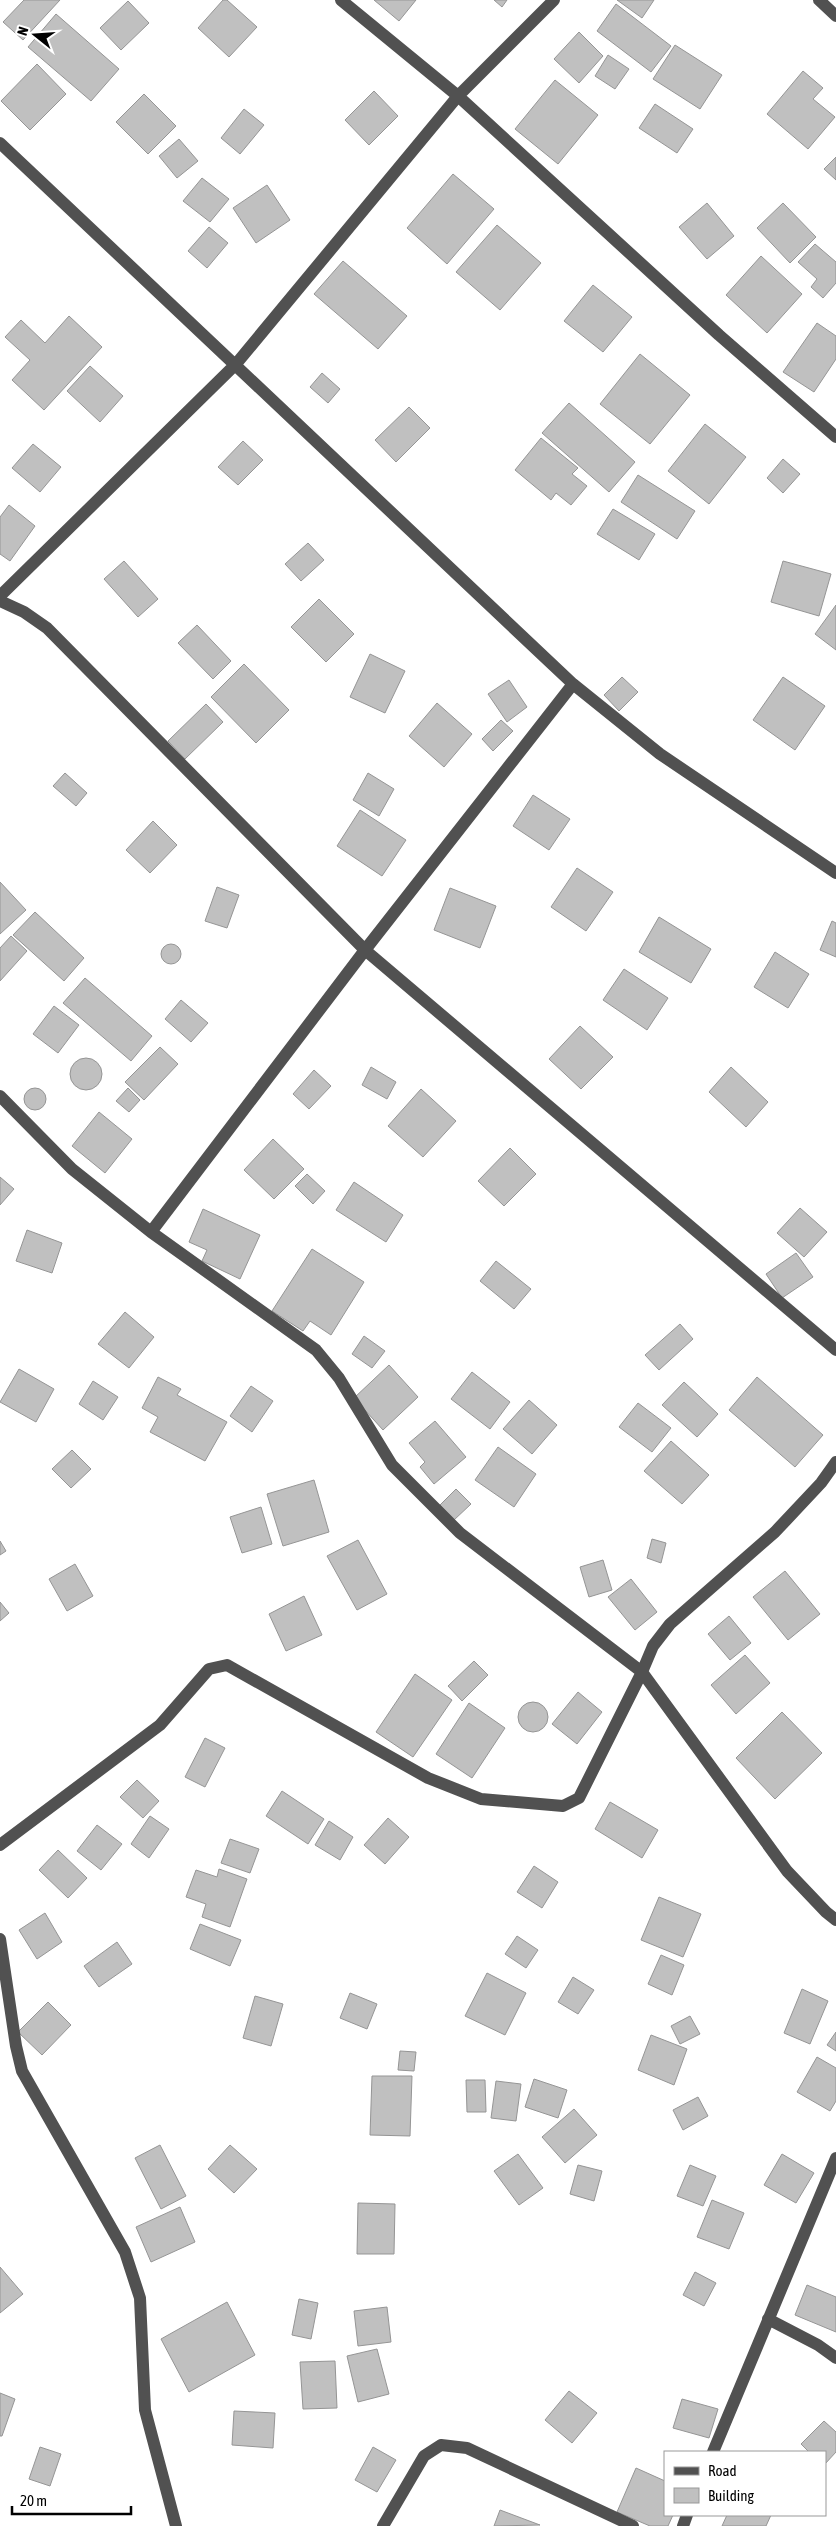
<svg xmlns="http://www.w3.org/2000/svg" width="836" height="2526" viewBox="0 0 836 2526" font-family="'Asap Condensed',sans-serif">
<style>
.building{fill:#c0c0c0;stroke:#959595}
.lines{fill:none;stroke-linecap:round;stroke-linejoin:round}
.minor{stroke:#515151;stroke-width:12}
</style>
<rect width="100%" height="100%" fill="#fff"/>
<path class="building" d="M 24,0 L 60,0 L 23,40 L 3,22 Z
M 223,0 L 227,0 L 257,27 L 229,57 L 198,28 Z
M 374,0 L 416,0 L 399,21 Z
M 494,0 L 507,0 L 502,7 Z
M 617,0 L 654,0 L 642,18 Z
M 128,1 L 149,23 L 121,50 L 100,28 Z
M 616,4 L 671,46 L 651,72 L 597,31 Z
M 56,14 L 119,69 L 91,101 L 28,47 Z
M 579,32 L 603,56 L 579,83 L 554,59 Z
M 675,45 L 722,75 L 700,109 L 653,79 Z
M 608,55 L 629,69 L 615,89 L 595,76 Z
M 37,64 L 66,94 L 30,130 L 1,101 Z
M 803,71 L 823,88 L 813,99 L 835,117 L 808,149 L 767,114 Z
M 555,80 L 598,115 L 558,164 L 515,129 Z
M 374,91 L 398,116 L 369,145 L 345,120 Z
M 144,94 L 176,126 L 148,154 L 116,122 Z
M 655,104 L 693,129 L 677,153 L 639,128 Z
M 244,109 L 264,125 L 240,154 L 221,138 Z
M 179,139 L 198,161 L 177,178 L 159,156 Z
M 836,157 L 836,180 L 824,169 Z
M 453,174 L 494,209 L 447,264 L 407,228 Z
M 202,178 L 229,199 L 210,222 L 183,201 Z
M 267,185 L 290,220 L 256,243 L 233,208 Z
M 707,203 L 734,236 L 707,259 L 679,227 Z
M 783,203 L 816,237 L 790,263 L 757,228 Z
M 497,225 L 541,263 L 500,310 L 456,272 Z
M 209,227 L 228,243 L 207,268 L 188,251 Z
M 815,244 L 836,262 L 836,283 L 823,298 L 811,287 L 817,279 L 798,262 Z
M 761,256 L 802,294 L 767,333 L 726,295 Z
M 343,261 L 407,316 L 378,349 L 314,294 Z
M 593,285 L 632,317 L 603,352 L 564,321 Z
M 69,316 L 102,347 L 44,410 L 12,380 L 30,360 L 5,337 L 21,320 L 45,343 Z
M 817,323 L 836,336 L 836,359 L 814,392 L 783,372 Z
M 640,354 L 690,395 L 650,444 L 600,404 Z
M 90,366 L 123,396 L 100,422 L 67,391 Z
M 322,373 L 340,389 L 328,403 L 310,387 Z
M 569,403 L 635,462 L 609,492 L 542,433 Z
M 409,407 L 430,428 L 396,462 L 375,440 Z
M 705,424 L 746,457 L 709,504 L 668,471 Z
M 541,438 L 578,468 L 572,474 L 587,486 L 571,505 L 556,493 L 551,500 L 515,470 Z
M 243,441 L 263,460 L 238,485 L 218,467 Z
M 33,444 L 61,467 L 40,492 L 12,468 Z
M 783,459 L 800,474 L 783,493 L 767,478 Z
M 638,475 L 695,511 L 677,539 L 621,502 Z
M 9,505 L 35,526 L 10,561 L 0,554 L 0,517 Z
M 613,509 L 655,534 L 639,560 L 597,534 Z
M 308,543 L 324,560 L 301,581 L 285,564 Z
M 124,561 L 158,599 L 138,617 L 104,579 Z
M 783,561 L 831,574 L 819,616 L 771,602 Z
M 319,599 L 354,634 L 326,662 L 291,627 Z
M 836,605 L 836,650 L 815,634 Z
M 197,625 L 231,661 L 213,679 L 178,643 Z
M 370,654 L 405,671 L 385,713 L 350,697 Z
M 244,664 L 289,710 L 256,743 L 211,697 Z
M 622,677 L 638,692 L 619,711 L 604,695 Z
M 783,677 L 825,706 L 795,750 L 753,720 Z
M 509,680 L 527,707 L 507,722 L 488,694 Z
M 437,703 L 472,734 L 444,767 L 409,736 Z
M 206,704 L 223,722 L 185,759 L 168,741 Z
M 501,720 L 513,731 L 493,751 L 482,739 Z
M 65,773 L 87,793 L 76,806 L 53,786 Z
M 368,773 L 394,789 L 379,816 L 353,800 Z
M 533,795 L 570,819 L 549,850 L 513,826 Z
M 360,810 L 406,840 L 382,876 L 337,846 Z
M 153,821 L 177,845 L 150,873 L 126,850 Z
M 577,868 L 613,892 L 586,931 L 551,907 Z
M 0,882 L 26,910 L 0,934 Z
M 217,887 L 239,895 L 227,928 L 205,921 Z
M 450,888 L 496,906 L 480,948 L 434,930 Z
M 35,912 L 84,958 L 64,981 L 13,935 Z
M 659,917 L 711,949 L 691,983 L 639,952 Z
M 832,921 L 836,923 L 836,957 L 820,950 Z
M 11,936 L 27,951 L 0,981 L 0,948 Z
M161 954a10 10 0 1 1 20 0a10 10 0 1 1-20 0Z
M 775,952 L 809,974 L 788,1008 L 754,987 Z
M 624,969 L 668,998 L 647,1030 L 603,1000 Z
M 85,978 L 152,1036 L 131,1061 L 63,1003 Z
M 181,1000 L 208,1023 L 191,1042 L 165,1019 Z
M 54,1006 L 79,1025 L 58,1053 L 33,1034 Z
M 580,1026 L 613,1057 L 581,1089 L 549,1059 Z
M 160,1047 L 178,1064 L 144,1100 L 125,1082 Z
M70 1074a16 16 0 1 1 32 0a16 16 0 1 1-32 0Z
M 371,1067 L 396,1082 L 387,1099 L 362,1085 Z
M 731,1067 L 768,1102 L 746,1127 L 709,1092 Z
M 314,1070 L 331,1086 L 309,1109 L 293,1094 Z
M24 1099a11 11 0 1 1 22 0a11 11 0 1 1-22 0Z
M 128,1088 L 140,1100 L 129,1112 L 116,1101 Z
M 421,1089 L 456,1121 L 423,1157 L 388,1126 Z
M 99,1112 L 132,1139 L 105,1173 L 72,1146 Z
M 273,1139 L 304,1169 L 274,1199 L 244,1170 Z
M 510,1148 L 536,1174 L 504,1206 L 478,1181 Z
M 307,1174 L 325,1191 L 313,1204 L 295,1186 Z
M 0,1177 L 14,1189 L 0,1205 Z
M 354,1182 L 403,1215 L 386,1242 L 336,1210 Z
M 800,1208 L 827,1232 L 804,1257 L 777,1233 Z
M 203,1209 L 260,1235 L 240,1279 L 202,1261 L 207,1250 L 189,1242 Z
M 27,1230 L 62,1243 L 52,1273 L 16,1261 Z
M 312,1249 L 364,1282 L 331,1335 L 310,1321 L 303,1331 L 272,1311 Z
M 796,1253 L 813,1277 L 782,1298 L 766,1274 Z
M 496,1261 L 531,1289 L 514,1309 L 480,1281 Z
M 125,1312 L 154,1337 L 129,1368 L 98,1344 Z
M 680,1324 L 693,1339 L 659,1370 L 645,1355 Z
M 364,1336 L 385,1351 L 372,1368 L 352,1354 Z
M 389,1365 L 418,1397 L 383,1430 L 354,1398 Z
M 19,1369 L 54,1389 L 36,1422 L 0,1402 Z
M 472,1372 L 510,1402 L 490,1429 L 451,1399 Z
M 158,1377 L 181,1389 L 177,1395 L 227,1422 L 205,1461 L 150,1432 L 158,1417 L 142,1408 Z
M 757,1377 L 823,1435 L 795,1467 L 729,1410 Z
M 93,1381 L 118,1397 L 103,1420 L 79,1404 Z
M 684,1382 L 718,1414 L 697,1437 L 662,1405 Z
M 251,1386 L 273,1401 L 252,1432 L 230,1416 Z
M 529,1400 L 557,1425 L 532,1454 L 503,1429 Z
M 638,1403 L 671,1428 L 652,1452 L 619,1427 Z
M 435,1421 L 466,1457 L 434,1484 L 420,1467 L 425,1462 L 409,1443 Z
M 671,1441 L 709,1475 L 682,1504 L 644,1471 Z
M 498,1447 L 536,1474 L 514,1507 L 475,1480 Z
M 72,1450 L 91,1469 L 71,1488 L 52,1469 Z
M 314,1480 L 329,1532 L 283,1546 L 267,1494 Z
M 456,1489 L 471,1504 L 454,1520 L 440,1505 Z
M 261,1507 L 272,1544 L 242,1553 L 230,1517 Z
M 652,1539 L 666,1543 L 661,1563 L 647,1558 Z
M 358,1540 L 387,1594 L 357,1610 L 327,1556 Z
M 0,1541 L 6,1551 L 0,1555 Z
M 603,1560 L 612,1590 L 589,1597 L 580,1567 Z
M 75,1564 L 93,1596 L 67,1611 L 49,1579 Z
M 785,1571 L 820,1614 L 788,1640 L 753,1597 Z
M 631,1579 L 657,1612 L 635,1630 L 608,1597 Z
M 304,1596 L 322,1635 L 286,1651 L 269,1614 Z
M 0,1602 L 9,1613 L 0,1621 Z
M 729,1616 L 751,1643 L 730,1660 L 708,1634 Z
M 745,1655 L 770,1683 L 736,1714 L 711,1685 Z
M 474,1661 L 488,1675 L 462,1701 L 448,1686 Z
M 415,1674 L 452,1700 L 413,1757 L 376,1732 Z
M 578,1692 L 602,1712 L 577,1744 L 552,1724 Z
M518 1717a15 15 0 1 1 30 0a15 15 0 1 1-30 0Z
M 469,1703 L 505,1728 L 472,1778 L 436,1754 Z
M 782,1712 L 822,1753 L 775,1799 L 736,1758 Z
M 205,1738 L 225,1748 L 205,1787 L 185,1777 Z
M 137,1780 L 159,1801 L 143,1818 L 120,1797 Z
M 282,1791 L 324,1819 L 308,1844 L 266,1816 Z
M 610,1802 L 658,1830 L 642,1858 L 595,1829 Z
M 150,1816 L 169,1829 L 149,1858 L 131,1844 Z
M 388,1818 L 409,1837 L 385,1864 L 364,1845 Z
M 329,1821 L 353,1837 L 340,1860 L 315,1845 Z
M 97,1825 L 122,1844 L 101,1870 L 77,1851 Z
M 230,1839 L 259,1849 L 250,1873 L 221,1863 Z
M 58,1850 L 87,1878 L 68,1898 L 39,1870 Z
M 534,1866 L 558,1882 L 542,1908 L 517,1892 Z
M 219,1869 L 247,1879 L 230,1927 L 202,1917 L 206,1904 L 186,1897 L 196,1870 L 217,1877 Z
M 659,1897 L 701,1914 L 683,1957 L 641,1940 Z
M 45,1913 L 62,1942 L 37,1959 L 19,1930 Z
M 200,1924 L 241,1940 L 230,1966 L 190,1949 Z
M 517,1936 L 538,1950 L 526,1968 L 505,1954 Z
M 117,1942 L 132,1964 L 99,1987 L 84,1966 Z
M 661,1955 L 684,1965 L 672,1995 L 648,1984 Z
M 487,1973 L 526,1993 L 505,2035 L 465,2016 Z
M 573,1977 L 594,1990 L 578,2014 L 558,2002 Z
M 802,1989 L 828,2001 L 810,2044 L 784,2033 Z
M 350,1993 L 377,2004 L 367,2029 L 340,2018 Z
M 255,1996 L 283,2004 L 271,2046 L 243,2038 Z
M 48,2002 L 71,2025 L 42,2055 L 18,2032 Z
M 690,2016 L 700,2034 L 680,2044 L 671,2026 Z
M 836,2032 L 836,2051 L 827,2045 Z
M 651,2035 L 687,2049 L 674,2085 L 638,2070 Z
M 400,2051 L 416,2052 L 414,2071 L 398,2070 Z
M 817,2057 L 836,2068 L 836,2101 L 830,2111 L 797,2092 Z
M 372,2076 L 412,2076 L 410,2136 L 370,2135 Z
M 534,2079 L 567,2090 L 558,2118 L 525,2107 Z
M 466,2080 L 485,2080 L 486,2112 L 467,2112 Z
M 496,2081 L 521,2084 L 516,2121 L 491,2118 Z
M 698,2097 L 708,2116 L 683,2130 L 673,2110 Z
M 574,2109 L 597,2135 L 565,2163 L 542,2137 Z
M 160,2145 L 186,2196 L 161,2209 L 135,2158 Z
M 230,2145 L 257,2169 L 234,2193 L 208,2169 Z
M 518,2154 L 543,2188 L 519,2205 L 494,2171 Z
M 782,2154 L 814,2173 L 796,2203 L 764,2185 Z
M 578,2165 L 602,2171 L 594,2201 L 570,2194 Z
M 690,2165 L 716,2176 L 703,2206 L 677,2196 Z
M 712,2200 L 744,2213 L 729,2249 L 697,2237 Z
M 358,2203 L 395,2204 L 394,2254 L 357,2254 Z
M 180,2207 L 195,2242 L 151,2262 L 136,2227 Z
M 0,2267 L 23,2294 L 0,2313 Z
M 695,2272 L 716,2283 L 704,2306 L 683,2295 Z
M 807,2285 L 836,2297 L 836,2332 L 795,2315 Z
M 299,2299 L 318,2303 L 311,2339 L 292,2335 Z
M 227,2302 L 255,2355 L 189,2392 L 161,2339 Z
M 387,2307 L 391,2342 L 358,2346 L 354,2311 Z
M 377,2349 L 389,2394 L 358,2402 L 347,2356 Z
M 335,2361 L 337,2408 L 303,2409 L 300,2362 Z
M 569,2391 L 597,2413 L 572,2443 L 545,2420 Z
M 0,2393 L 15,2399 L 2,2436 L 0,2436 Z
M 682,2399 L 718,2409 L 709,2438 L 673,2428 Z
M 234,2411 L 275,2413 L 273,2448 L 232,2445 Z
M 824,2421 L 836,2432 L 836,2452 L 825,2464 L 825,2452 L 809,2452 L 801,2444 Z
M 40,2447 L 61,2454 L 50,2486 L 29,2479 Z
M 373,2447 L 396,2460 L 377,2492 L 355,2480 Z
M 636,2468 L 665,2481 L 665,2515 L 673,2515 L 668,2526 L 650,2526 L 617,2512 Z
M 500,2510 L 540,2525 L 494,2526 Z
M 727,2515 L 771,2515 L 766,2526 L 722,2526 Z"/>
<g class="lines">
<path class="minor" d="M 341,0 L 458,96 L 719,335 L 836,437
M 819,0 L 836,16
M 0,143 L 573,684 L 660,754 L 836,873
M 0,596 L 236,364 L 458,96 L 554,0
M 0,601 L 24,612 L 47,628 L 365,950 L 836,1350
M 0,1096 L 72,1169 L 151,1232 L 316,1350 L 339,1378 L 392,1465 L 460,1533 L 642,1672 L 787,1871 L 826,1912 L 836,1920
M 151,1232 L 365,950 L 573,684
M 0,1845 L 160,1725 L 209,1669 L 227,1665 L 428,1778 L 481,1799 L 563,1806 L 579,1798 L 642,1672 L 653,1646 L 670,1624 L 775,1532 L 821,1483 L 836,1462
M 0,1939 L 16,2046 L 22,2071 L 125,2252 L 140,2298 L 145,2410 L 176,2526
M 768,2319 L 818,2345 L 836,2358
M 713,2452 L 836,2158
M 383,2526 L 424,2456 L 441,2445 L 467,2448 L 633,2526
M 683,2526 L 687,2515"/>
</g>
<rect x="664" y="2451" width="162" height="65" fill="#ffffff" stroke="#999999"/>
<rect x="674" y="2467" width="25" height="8" fill="#515151" stroke="#999999"/>
<text x="708" y="2476" font-size="15" fill="#000000">Road</text>
<rect x="674" y="2488" width="25" height="15" fill="#c0c0c0" stroke="#999999"/>
<text x="708" y="2501" font-size="15" fill="#000000">Building</text>
<g transform="translate(35 35) rotate(287)" stroke="#ffffff" stroke-width="4" paint-order="stroke">
<path d="M0-4L9 19L0 12L-9 19Z" fill="#000000"/>
<text y="-8" font-size="14" font-weight="bold" text-anchor="middle" fill="#000000">N</text>
</g>
<path d="M12 2506v8h119v-8" fill="none" stroke="#000000" stroke-width="2.5"/>
<text x="20" y="2506" font-size="15" fill="#000000" stroke="#ffffff" stroke-width="4" paint-order="stroke">20 m</text>
</svg>
